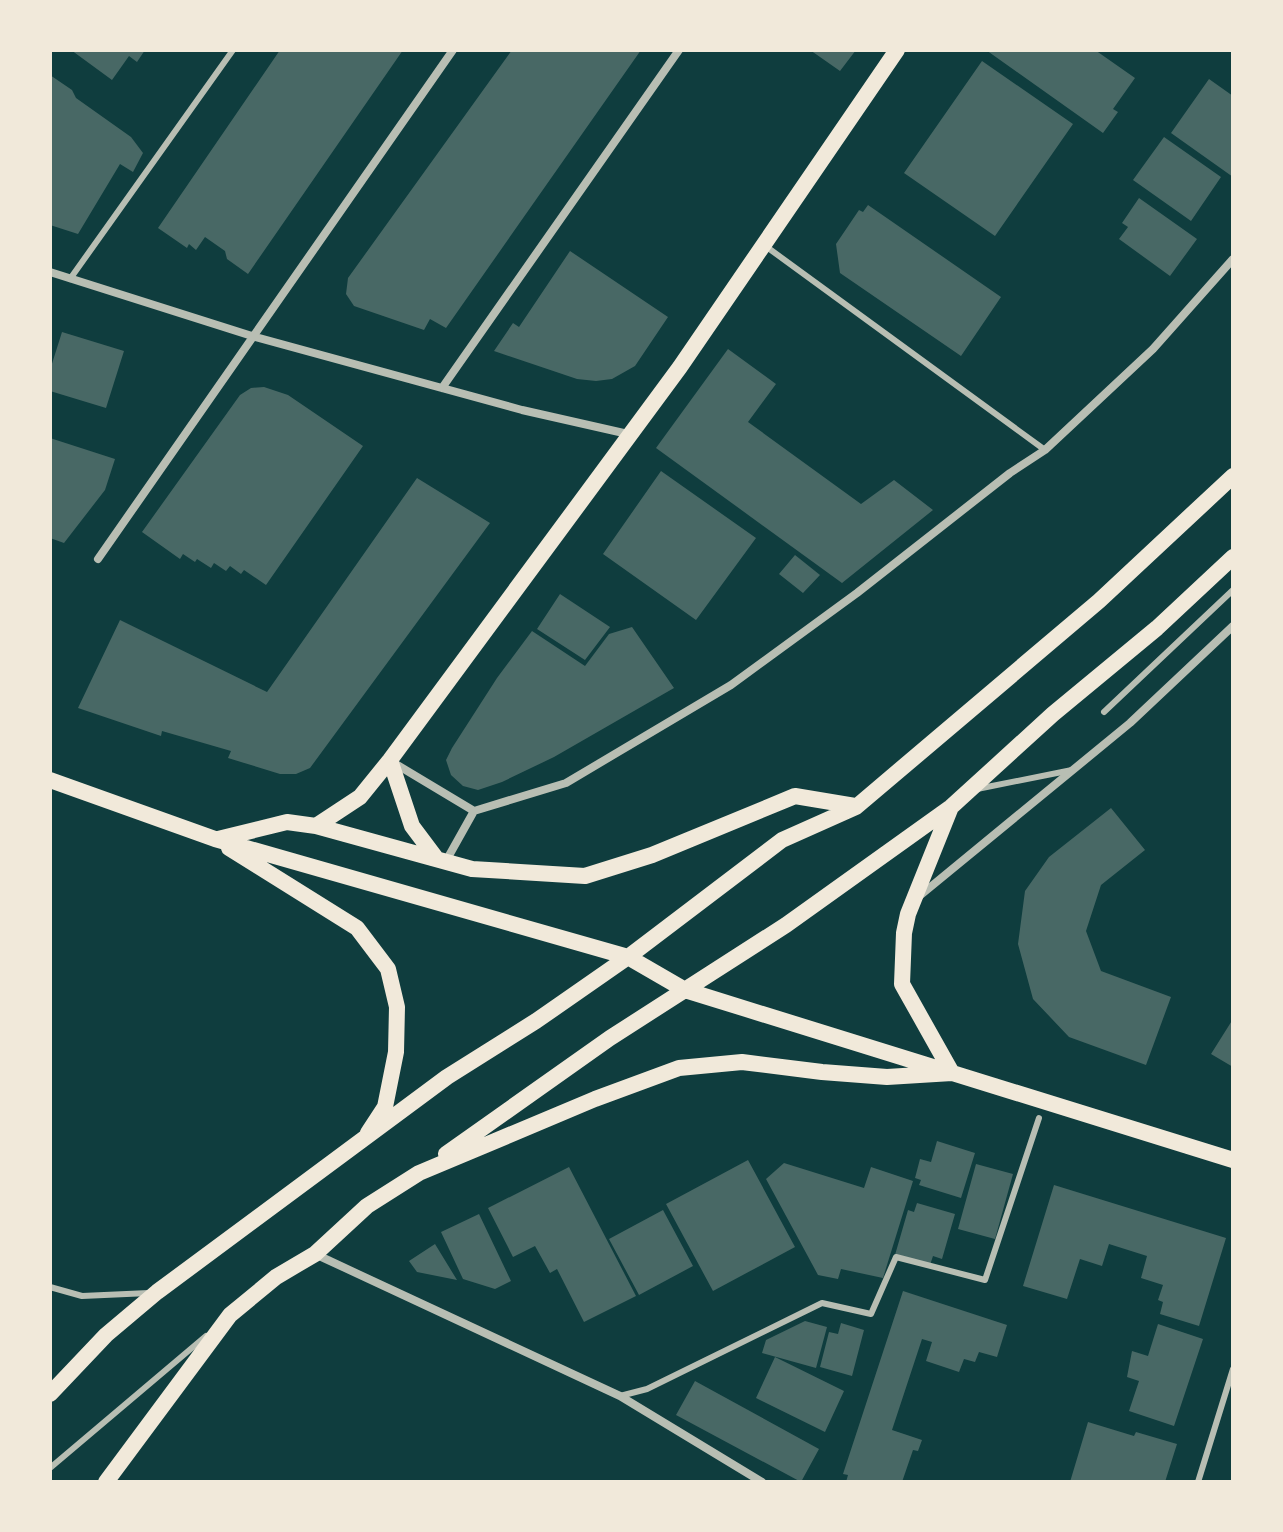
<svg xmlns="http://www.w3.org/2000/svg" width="1283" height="1532" viewBox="0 0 1283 1532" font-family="'PT Sans',sans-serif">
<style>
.building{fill:#486865}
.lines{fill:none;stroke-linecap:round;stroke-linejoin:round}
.service{stroke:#b8beb3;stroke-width:6}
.minor{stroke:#b8beb3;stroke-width:8}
.secondary{stroke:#f1e9da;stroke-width:16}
</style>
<rect width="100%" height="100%" fill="#0f3d3e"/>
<path class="building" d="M 71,50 L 145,50 L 137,62 L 129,56 L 112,80 Z
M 280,50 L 403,50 L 248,274 L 227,259 L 225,251 L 205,237 L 196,250 L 189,244 L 187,248 L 158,228 Z
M 512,50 L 641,50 L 446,328 L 430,319 L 424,330 L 354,306 L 346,294 L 348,278 Z
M 810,50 L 856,50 L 840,71 Z
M 986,50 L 1095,50 L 1135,78 L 1113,109 L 1118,112 L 1103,133 Z
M 982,61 L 1073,124 L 995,236 L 904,173 Z
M 50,75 L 72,90 L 76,98 L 131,137 L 143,153 L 133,172 L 120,164 L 78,234 L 50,225 Z
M 1209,79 L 1233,96 L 1233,177 L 1171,133 Z
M 1164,137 L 1221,177 L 1191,221 L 1133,180 Z
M 1139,198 L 1197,239 L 1170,276 L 1119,239 L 1128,227 L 1122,223 Z
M 868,205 L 1001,297 L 961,356 L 840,273 L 836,244 L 859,210 L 863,212 Z
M 570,251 L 668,317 L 635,366 L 612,379 L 596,381 L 577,379 L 494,351 L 513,323 L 519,327 Z
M 62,332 L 124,351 L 106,408 L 50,391 L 50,370 Z
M 728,349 L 776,384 L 748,422 L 861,504 L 894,480 L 933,510 L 842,583 L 656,448 Z
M 264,387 L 288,395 L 363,446 L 266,585 L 244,570 L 241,574 L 230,566 L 226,571 L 214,563 L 211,568 L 197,559 L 195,562 L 183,554 L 180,559 L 142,532 L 240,395 L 251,388 Z
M 50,438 L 115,459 L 105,490 L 64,543 L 50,538 Z
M 661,471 L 756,538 L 696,620 L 603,554 Z
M 417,478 L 490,523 L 310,768 L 296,774 L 280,774 L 228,758 L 231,751 L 162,731 L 161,736 L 78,708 L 120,620 L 267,692 Z
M 795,555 L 820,575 L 803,593 L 779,574 Z
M 560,594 L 610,627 L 585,660 L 537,629 Z
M 632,627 L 674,688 L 554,757 L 502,782 L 478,790 L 463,786 L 451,775 L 446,760 L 452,748 L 497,678 L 532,631 L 585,666 L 609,634 Z
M 1111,808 L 1145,850 L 1101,885 L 1086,931 L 1101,971 L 1171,997 L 1146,1065 L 1069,1037 L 1033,999 L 1018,944 L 1025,891 L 1049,857 Z
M 1233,1019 L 1233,1067 L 1211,1054 Z
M 937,1141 L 975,1153 L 961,1198 L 919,1185 L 921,1180 L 915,1178 L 920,1159 L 931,1162 Z
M 748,1160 L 795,1247 L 713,1291 L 666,1204 Z
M 784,1163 L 864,1188 L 871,1167 L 913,1181 L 883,1278 L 841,1269 L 838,1279 L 818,1275 L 766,1179 Z
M 976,1164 L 1013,1174 L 995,1239 L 958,1229 Z
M 569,1167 L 636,1296 L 584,1322 L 557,1269 L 550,1273 L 535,1246 L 513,1257 L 488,1208 Z
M 1054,1185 L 1226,1238 L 1199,1326 L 1160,1314 L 1163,1302 L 1158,1300 L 1163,1285 L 1141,1278 L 1147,1256 L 1109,1244 L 1102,1266 L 1080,1259 L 1067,1299 L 1023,1286 Z
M 917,1203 L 955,1214 L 942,1259 L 933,1256 L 930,1265 L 895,1255 L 908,1210 L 914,1212 Z
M 663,1210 L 693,1266 L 639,1295 L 609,1239 Z
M 479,1214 L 511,1281 L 495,1289 L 463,1279 L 441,1232 Z
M 435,1244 L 457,1280 L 417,1272 L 409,1261 Z
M 903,1291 L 1007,1325 L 997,1357 L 979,1352 L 975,1362 L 964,1359 L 959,1372 L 926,1361 L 932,1342 L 922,1339 L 892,1430 L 922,1440 L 918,1451 L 913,1450 L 902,1482 L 846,1482 L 848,1475 L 843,1474 Z
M 805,1321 L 827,1327 L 816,1368 L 762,1353 L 766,1340 Z
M 841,1323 L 864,1330 L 852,1376 L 820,1367 L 829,1332 L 838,1334 Z
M 1158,1324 L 1203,1339 L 1174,1426 L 1129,1411 L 1139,1381 L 1127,1377 L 1132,1351 L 1148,1356 Z
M 775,1357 L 844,1391 L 825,1432 L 756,1398 Z
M 695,1381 L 819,1449 L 801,1482 L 676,1415 Z
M 1088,1422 L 1134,1436 L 1136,1432 L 1177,1444 L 1165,1482 L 1070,1482 Z"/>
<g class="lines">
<path class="service" d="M 764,245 L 1045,450
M 70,279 L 233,50
M 1104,712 L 1233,590
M 977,789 L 1072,770
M 50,1287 L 82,1296 L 149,1293
M 620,1396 L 647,1389 L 822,1303 L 871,1314 L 896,1257 L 985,1280 L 1039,1118
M 50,1468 L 206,1336
M 1198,1482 L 1233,1369"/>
<path class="minor" d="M 50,272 L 252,336 L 522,410 L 628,434
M 442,388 L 679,50
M 98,559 L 453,50
M 394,763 L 474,811 L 566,783 L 731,685 L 857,593 L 1010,473 L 1045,450 L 1153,349 L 1233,259
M 446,861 L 474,811
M 917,898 L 1130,723 L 1233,626
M 315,1254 L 620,1396 L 762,1482"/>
<path class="secondary" d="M 390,760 L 412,826 L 436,858
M 50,780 L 215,839 L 628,957 L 685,990 L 1233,1160
M 316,826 L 360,797 L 390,760 L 680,367 L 897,50
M 218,839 L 287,822 L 316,826 L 472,869 L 585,876 L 652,855 L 795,796 L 855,806
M 229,848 L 357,928 L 388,969 L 397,1007 L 396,1052 L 385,1107 L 368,1133
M 446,1154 L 610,1038 L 786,925 L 951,807 L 1053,714 L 1157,628 L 1233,557
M 50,1394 L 106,1335 L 157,1292 L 447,1077 L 536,1021 L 628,957 L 782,840 L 856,807 L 1099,601 L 1233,476
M 106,1482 L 230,1315 L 276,1277 L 315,1254 L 367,1206 L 419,1173 L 595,1099 L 679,1068 L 742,1062 L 822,1072 L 887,1077 L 952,1073 L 902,984 L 904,933 L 908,914 L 951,807"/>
</g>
<rect width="1283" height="1532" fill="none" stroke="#f1e9da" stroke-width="104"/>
</svg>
